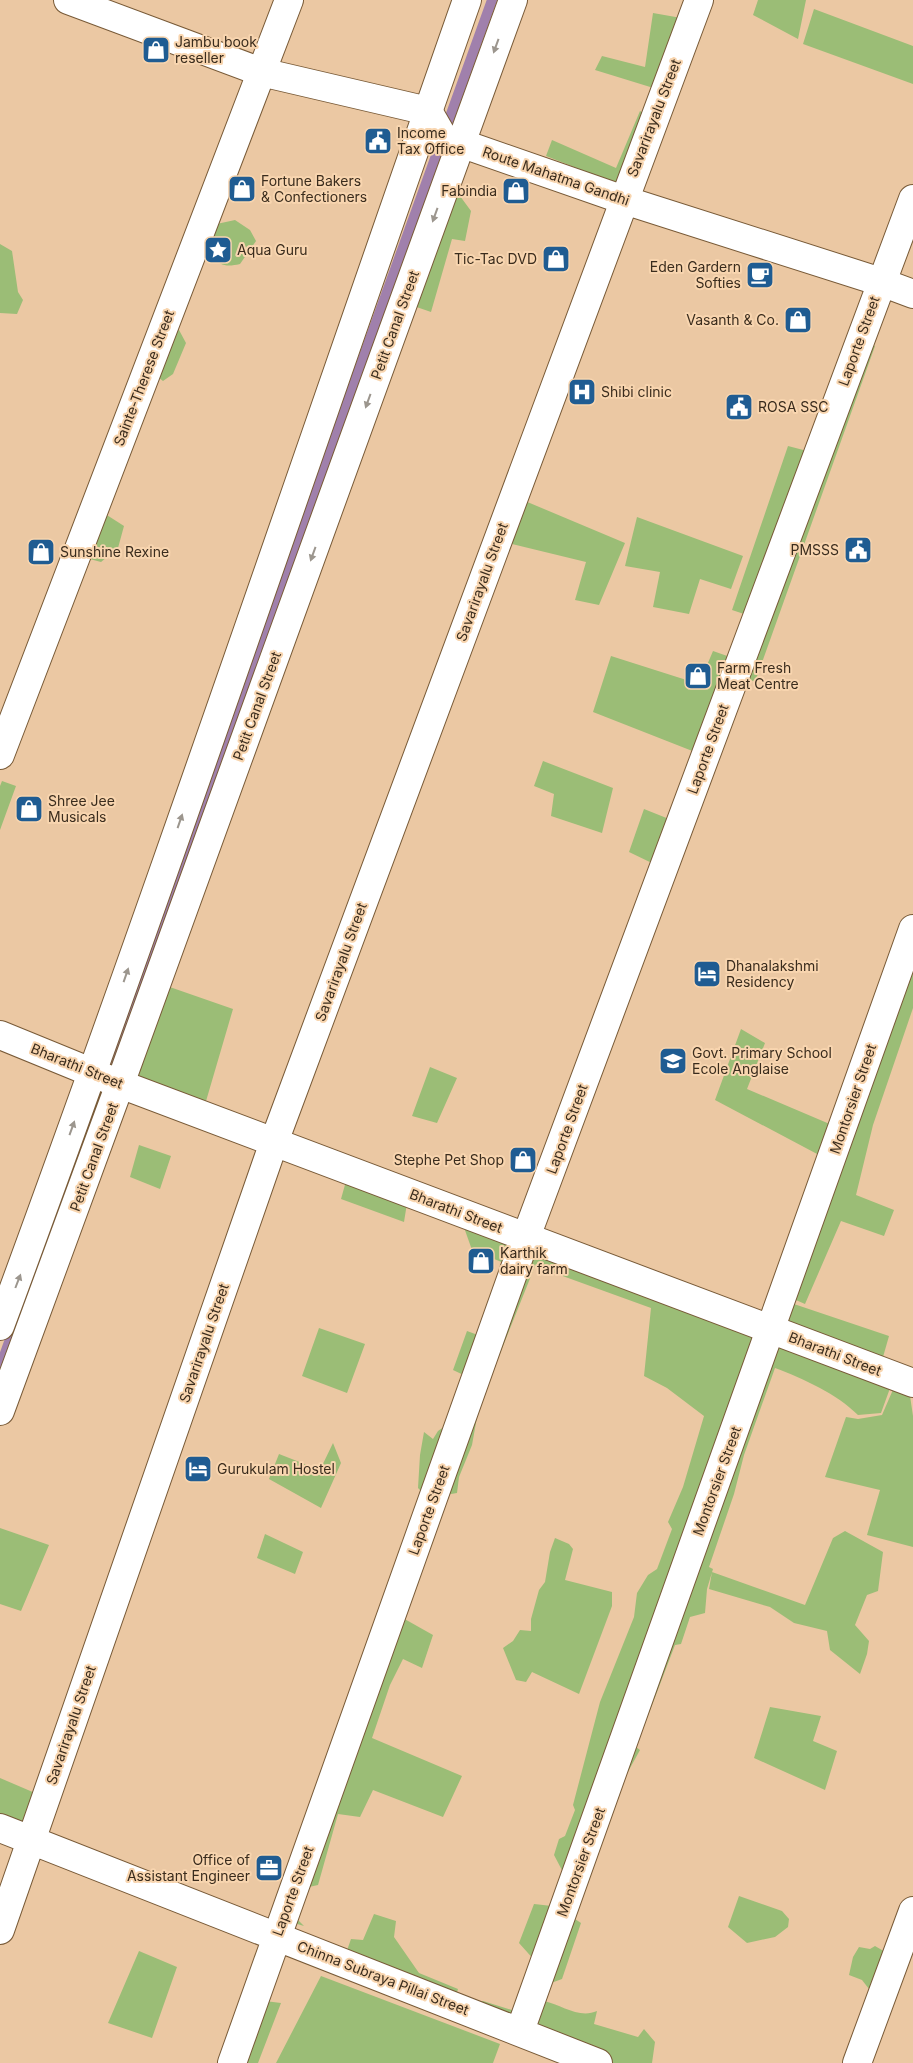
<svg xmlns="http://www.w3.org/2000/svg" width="913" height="2063" viewBox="0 0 913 2063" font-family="Inter,sans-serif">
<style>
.green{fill:#9bbd76}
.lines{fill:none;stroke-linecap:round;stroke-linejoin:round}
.stream{stroke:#a080ac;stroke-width:10}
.street-casing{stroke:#785a37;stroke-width:30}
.secondary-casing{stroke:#785a37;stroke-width:30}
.street{stroke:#fff;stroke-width:28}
.secondary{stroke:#fff;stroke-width:28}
.oneway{fill:#9c968e}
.labels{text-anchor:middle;stroke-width:4;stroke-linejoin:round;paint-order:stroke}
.poi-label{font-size:14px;fill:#3a2c1d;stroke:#f8d5af;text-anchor:start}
.street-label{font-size:14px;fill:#3a2c1d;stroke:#f8d5af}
</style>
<rect width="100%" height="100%" fill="#ebc8a3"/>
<path class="green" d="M 758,0 L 806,0 L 798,39 L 753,15 Z
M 814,9 L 913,46 L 913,84 L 803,44 Z
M 653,13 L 687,19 L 660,90 L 595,70 L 602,56 L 645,67 Z
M 640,111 L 651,118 L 625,187 L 546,156 L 552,140 L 616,168 Z
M 447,193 L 460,196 L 471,211 L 465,241 L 452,239 L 431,312 L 405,303 Z
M 235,220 L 250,230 L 256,241 L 240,264 C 227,267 221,266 211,257 L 212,225 Z
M 0,244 L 12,251 L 18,292 L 23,300 L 17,314 L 0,313 Z
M 171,328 L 179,330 L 186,343 L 173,374 L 163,381 L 154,374 Z
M 864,339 L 875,346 L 755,682 L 740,675 Z
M 788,446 L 811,452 L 750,616 L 732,610 Z
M 525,501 L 625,543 L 599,605 L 575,600 L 586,562 L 512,544 Z
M 99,510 L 124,526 L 118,548 L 101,562 L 86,558 Z
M 637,517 L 743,556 L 731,589 L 700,579 L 689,614 L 653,607 L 660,572 L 625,566 Z
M 713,651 L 733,658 L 700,754 L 593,712 L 611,656 L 699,684 Z
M 543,761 L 613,788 L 602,833 L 551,816 L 554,794 L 534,786 Z
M 2,781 L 16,786 L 0,830 L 0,786 Z
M 644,809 L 674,821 L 656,865 L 629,852 Z
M 913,942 L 913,1008 L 873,1125 L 856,1195 L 894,1210 L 884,1236 L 841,1221 L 805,1304 L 789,1297 Z
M 164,985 L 233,1009 L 204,1108 L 128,1078 Z
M 741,1029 L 765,1043 L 747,1089 L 832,1125 L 819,1155 L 715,1100 Z
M 430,1067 L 457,1078 L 437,1123 L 412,1116 Z
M 139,1145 L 171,1156 L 160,1189 L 130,1177 Z
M 348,1174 L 408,1197 L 404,1222 L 341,1199 Z
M 461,1219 L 521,1240 L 504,1263 L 472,1250 Z
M 527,1238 L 767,1332 L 524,2018 L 465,2007 L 483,2001 L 518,2012 L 536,1962 L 519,1943 L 534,1904 L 552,1906 L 564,1874 L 554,1855 L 559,1839 L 565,1836 L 575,1810 L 573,1805 L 600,1702 L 634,1617 L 637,1593 L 648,1575 L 657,1569 L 672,1529 L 668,1522 L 683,1487 L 704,1416 L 667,1388 L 644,1376 L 651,1308 L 535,1266 L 479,1406 L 472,1445 L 459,1477 L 457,1493 L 445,1495 L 401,1617 L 433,1635 L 422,1668 L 403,1659 L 390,1685 L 372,1738 L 462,1776 L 443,1817 L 373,1790 L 360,1817 L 338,1814 L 318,1885 L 309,1887 L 296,1918 L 304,1926 L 284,1920 Z
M 788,1302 L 889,1336 L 881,1364 L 778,1326 Z
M 319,1328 L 365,1344 L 347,1393 L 302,1376 Z
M 467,1331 L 486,1338 L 472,1379 L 453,1370 Z
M 773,1334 L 893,1380 L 881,1413 L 858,1415 C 837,1394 804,1379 775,1368 L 744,1455 L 734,1494 L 709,1567 L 713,1569 L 707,1589 L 705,1613 L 690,1617 L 681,1644 L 675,1645 L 636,1747 L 640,1750 L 624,1779 Z
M 895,1385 L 909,1389 L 913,1416 L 913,1547 L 867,1535 L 880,1490 L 825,1477 L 846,1417 L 858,1419 L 882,1415 Z
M 458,1417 L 427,1497 L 418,1488 L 420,1455 L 424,1432 L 433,1439 L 438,1431 Z
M 333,1443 L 341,1463 L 321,1508 L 269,1479 L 279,1454 L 320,1470 Z
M 0,1528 L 49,1545 L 21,1611 L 0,1604 Z
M 845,1531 L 883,1552 L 878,1591 L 867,1595 L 855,1625 L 869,1641 L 867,1654 L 860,1674 L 830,1650 L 827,1631 L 794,1623 L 770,1607 L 709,1589 L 712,1572 L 805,1605 L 833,1538 Z
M 265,1534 L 303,1552 L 295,1574 L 257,1558 Z
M 555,1538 L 569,1544 L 573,1549 L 565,1580 L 612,1592 L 612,1606 L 579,1694 L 532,1672 L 526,1682 L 516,1680 L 503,1648 L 513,1641 L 520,1630 L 531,1631 L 531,1619 L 539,1590 L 545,1582 L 550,1552 Z
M 770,1707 L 821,1716 L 813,1741 L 837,1751 L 825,1790 L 754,1758 Z
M 0,1778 L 42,1796 L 27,1834 L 0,1824 Z
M 584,1889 L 575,1919 L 581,1923 L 562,1979 L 551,1983 Z
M 739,1896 L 782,1911 L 789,1919 L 788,1927 L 775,1937 L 747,1943 L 728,1927 Z
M 374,1914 L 396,1921 L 394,1937 L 419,1973 L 458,1989 L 454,2002 L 344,1959 L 351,1939 L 363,1940 Z
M 875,1946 L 887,1953 L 879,1992 L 869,1989 L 862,1980 L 849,1975 L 853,1957 L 859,1947 L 870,1949 Z
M 139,1951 L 177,1967 L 152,2038 L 108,2023 Z
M 321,1976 L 500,2044 L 493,2063 L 276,2063 Z
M 265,2001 L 281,2003 L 258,2063 L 243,2063 Z
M 544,2001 C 562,2005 579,2019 597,2011 L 594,2024 L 638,2037 L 644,2029 L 655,2042 L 652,2063 L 603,2063 L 522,2030 Z"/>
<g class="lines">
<path class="stream" d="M 0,1367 L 492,0"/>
<defs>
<path id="street" d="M 0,755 L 289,0
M 0,1326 C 162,887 312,442 467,0
M 0,1411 L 120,1084 L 513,0
M 0,1828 L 598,2063
M 0,1930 L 274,1142 L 699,0
M 520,2031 L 913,929
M 232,2063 L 526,1237 L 913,199
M 857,2063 L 913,1911"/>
<path id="secondary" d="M 68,0 L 261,72 L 428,111 L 443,137 L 624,200 L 881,282 L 913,294
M 0,1035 L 120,1084 L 913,1383"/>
</defs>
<use href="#street" class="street-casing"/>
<use href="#secondary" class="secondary-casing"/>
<use href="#street" class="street"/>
<use href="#secondary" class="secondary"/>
</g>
<defs><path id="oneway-solid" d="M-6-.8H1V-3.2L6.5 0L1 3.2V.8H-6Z" transform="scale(1.25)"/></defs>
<g class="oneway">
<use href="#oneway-solid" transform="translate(496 46) rotate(110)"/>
<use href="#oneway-solid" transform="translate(435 215) rotate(110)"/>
<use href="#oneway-solid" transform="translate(368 401) rotate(110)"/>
<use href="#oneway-solid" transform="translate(313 554) rotate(110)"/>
<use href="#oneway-solid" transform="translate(180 821) rotate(-71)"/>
<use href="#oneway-solid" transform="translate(126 975) rotate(-71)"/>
<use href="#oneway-solid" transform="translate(72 1128) rotate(-70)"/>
<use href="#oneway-solid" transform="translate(18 1281) rotate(-69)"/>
</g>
<defs>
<symbol id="shop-square" viewBox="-11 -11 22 22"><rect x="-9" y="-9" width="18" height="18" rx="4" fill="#1f5c92" stroke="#f8d5af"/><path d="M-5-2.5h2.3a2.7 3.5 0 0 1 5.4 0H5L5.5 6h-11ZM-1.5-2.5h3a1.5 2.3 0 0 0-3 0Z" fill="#fff"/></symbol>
<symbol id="civic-square" viewBox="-11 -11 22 22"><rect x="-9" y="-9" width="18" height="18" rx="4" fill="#1f5c92" stroke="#f8d5af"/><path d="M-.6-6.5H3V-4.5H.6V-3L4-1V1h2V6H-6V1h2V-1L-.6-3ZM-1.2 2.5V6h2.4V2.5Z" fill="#fff"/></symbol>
<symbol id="sight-square" viewBox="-11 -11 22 22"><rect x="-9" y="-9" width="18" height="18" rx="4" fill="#1f5c92" stroke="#f8d5af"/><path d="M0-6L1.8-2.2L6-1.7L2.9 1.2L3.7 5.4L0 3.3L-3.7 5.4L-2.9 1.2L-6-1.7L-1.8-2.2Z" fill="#fff"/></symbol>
<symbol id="cafe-square" viewBox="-11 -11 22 22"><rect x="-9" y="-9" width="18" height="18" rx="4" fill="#1f5c92" stroke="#f8d5af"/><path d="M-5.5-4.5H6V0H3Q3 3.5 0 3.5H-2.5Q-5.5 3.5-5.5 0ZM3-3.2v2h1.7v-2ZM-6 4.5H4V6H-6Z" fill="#fff"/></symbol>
<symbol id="hospital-square" viewBox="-11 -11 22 22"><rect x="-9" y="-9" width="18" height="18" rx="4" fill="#1f5c92" stroke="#f8d5af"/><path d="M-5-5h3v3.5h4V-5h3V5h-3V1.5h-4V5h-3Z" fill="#fff"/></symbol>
<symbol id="hotel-square" viewBox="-11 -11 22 22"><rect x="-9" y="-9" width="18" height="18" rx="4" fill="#1f5c92" stroke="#f8d5af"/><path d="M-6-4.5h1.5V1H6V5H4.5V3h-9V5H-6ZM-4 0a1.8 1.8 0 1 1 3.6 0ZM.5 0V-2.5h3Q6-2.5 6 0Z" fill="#fff"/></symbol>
<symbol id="school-square" viewBox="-11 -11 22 22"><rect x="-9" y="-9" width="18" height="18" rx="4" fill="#1f5c92" stroke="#f8d5af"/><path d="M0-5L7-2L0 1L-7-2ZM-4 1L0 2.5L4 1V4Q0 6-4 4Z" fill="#fff"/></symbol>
<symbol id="office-square" viewBox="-11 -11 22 22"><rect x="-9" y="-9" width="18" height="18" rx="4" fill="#1f5c92" stroke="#f8d5af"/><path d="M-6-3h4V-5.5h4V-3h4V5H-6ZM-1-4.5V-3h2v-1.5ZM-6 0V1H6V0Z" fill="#fff"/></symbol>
</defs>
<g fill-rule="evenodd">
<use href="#shop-square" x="140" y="34" width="32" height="32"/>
<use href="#civic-square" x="362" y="125" width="32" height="32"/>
<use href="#shop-square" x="226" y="173" width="32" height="32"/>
<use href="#shop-square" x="500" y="175" width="32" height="32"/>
<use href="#sight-square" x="202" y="234" width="32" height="32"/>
<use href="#shop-square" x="540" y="243" width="32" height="32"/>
<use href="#cafe-square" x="744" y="259" width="32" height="32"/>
<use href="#shop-square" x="782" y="304" width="32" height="32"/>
<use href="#hospital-square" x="566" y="376" width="32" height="32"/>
<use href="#civic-square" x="723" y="391" width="32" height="32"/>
<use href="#civic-square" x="842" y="534" width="32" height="32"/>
<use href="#shop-square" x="25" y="536" width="32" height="32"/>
<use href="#shop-square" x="682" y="660" width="32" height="32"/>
<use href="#shop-square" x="13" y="793" width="32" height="32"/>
<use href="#hotel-square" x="691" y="958" width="32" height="32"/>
<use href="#school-square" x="657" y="1045" width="32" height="32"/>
<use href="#shop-square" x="507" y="1144" width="32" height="32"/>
<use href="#shop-square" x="465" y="1245" width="32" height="32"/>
<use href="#hotel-square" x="182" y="1453" width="32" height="32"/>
<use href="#office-square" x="253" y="1852" width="32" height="32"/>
</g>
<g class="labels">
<g class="poi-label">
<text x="175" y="47">Jambu book<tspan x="175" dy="16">reseller</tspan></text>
<text x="397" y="138">Income<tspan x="397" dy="16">Tax Office</tspan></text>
<text x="261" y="186">Fortune Bakers<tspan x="261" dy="16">&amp; Confectioners</tspan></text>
<text x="497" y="196" text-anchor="end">Fabindia</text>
<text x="237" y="255">Aqua Guru</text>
<text x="537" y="264" text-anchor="end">Tic-Tac DVD</text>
<text x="741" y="272" text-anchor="end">Eden Gardern<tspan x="741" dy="16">Softies</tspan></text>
<text x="779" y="325" text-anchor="end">Vasanth &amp; Co.</text>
<text x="601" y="397">Shibi clinic</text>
<text x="758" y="412">ROSA SSC</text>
<text x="839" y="555" text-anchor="end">PMSSS</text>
<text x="60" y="557">Sunshine Rexine</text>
<text x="717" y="673">Farm Fresh<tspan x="717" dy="16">Meat Centre</tspan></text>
<text x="48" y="806">Shree Jee<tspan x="48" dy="16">Musicals</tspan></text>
<text x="726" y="971">Dhanalakshmi<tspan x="726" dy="16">Residency</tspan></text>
<text x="692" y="1058">Govt. Primary School<tspan x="692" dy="16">Ecole Anglaise</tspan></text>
<text x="504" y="1165" text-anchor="end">Stephe Pet Shop</text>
<text x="500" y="1258">Karthik<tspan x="500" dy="16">dairy farm</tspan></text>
<text x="217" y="1474">Gurukulam Hostel</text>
<text x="250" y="1865" text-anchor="end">Office of<tspan x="250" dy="16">Assistant Engineer</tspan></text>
</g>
<g class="street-label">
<text transform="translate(654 118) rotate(-69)" y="5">Savarirayalu Street</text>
<text transform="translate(556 176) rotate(19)" y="5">Route Mahatma Gandhi</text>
<text transform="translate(395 325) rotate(-70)" y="5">Petit Canal Street</text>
<text transform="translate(859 341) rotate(-70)" y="5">Laporte Street</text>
<text transform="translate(144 378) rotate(-69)" y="5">Sainte-Therese Street</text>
<text transform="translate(482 582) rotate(-70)" y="5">Savarirayalu Street</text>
<text transform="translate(257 706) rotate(-70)" y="5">Petit Canal Street</text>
<text transform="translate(708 749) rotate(-70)" y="5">Laporte Street</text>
<text transform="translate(341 962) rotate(-70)" y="5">Savarirayalu Street</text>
<text transform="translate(77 1066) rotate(22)" y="5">Bharathi Street</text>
<text transform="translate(853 1099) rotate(-71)" y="5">Montorsier Street</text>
<text transform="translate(567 1129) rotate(-70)" y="5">Laporte Street</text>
<text transform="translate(94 1157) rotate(-70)" y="5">Petit Canal Street</text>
<text transform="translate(456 1211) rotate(21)" y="5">Bharathi Street</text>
<text transform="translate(204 1343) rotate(-71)" y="5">Savarirayalu Street</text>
<text transform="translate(835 1354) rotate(21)" y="5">Bharathi Street</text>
<text transform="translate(717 1481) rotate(-70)" y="5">Montorsier Street</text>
<text transform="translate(429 1510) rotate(-70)" y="5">Laporte Street</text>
<text transform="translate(71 1725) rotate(-71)" y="5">Savarirayalu Street</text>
<text transform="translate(581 1862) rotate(-70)" y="5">Montorsier Street</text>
<text transform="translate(293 1891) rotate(-70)" y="5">Laporte Street</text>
<text transform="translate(383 1978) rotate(21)" y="5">Chinna Subraya Pillai Street</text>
</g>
</g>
</svg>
